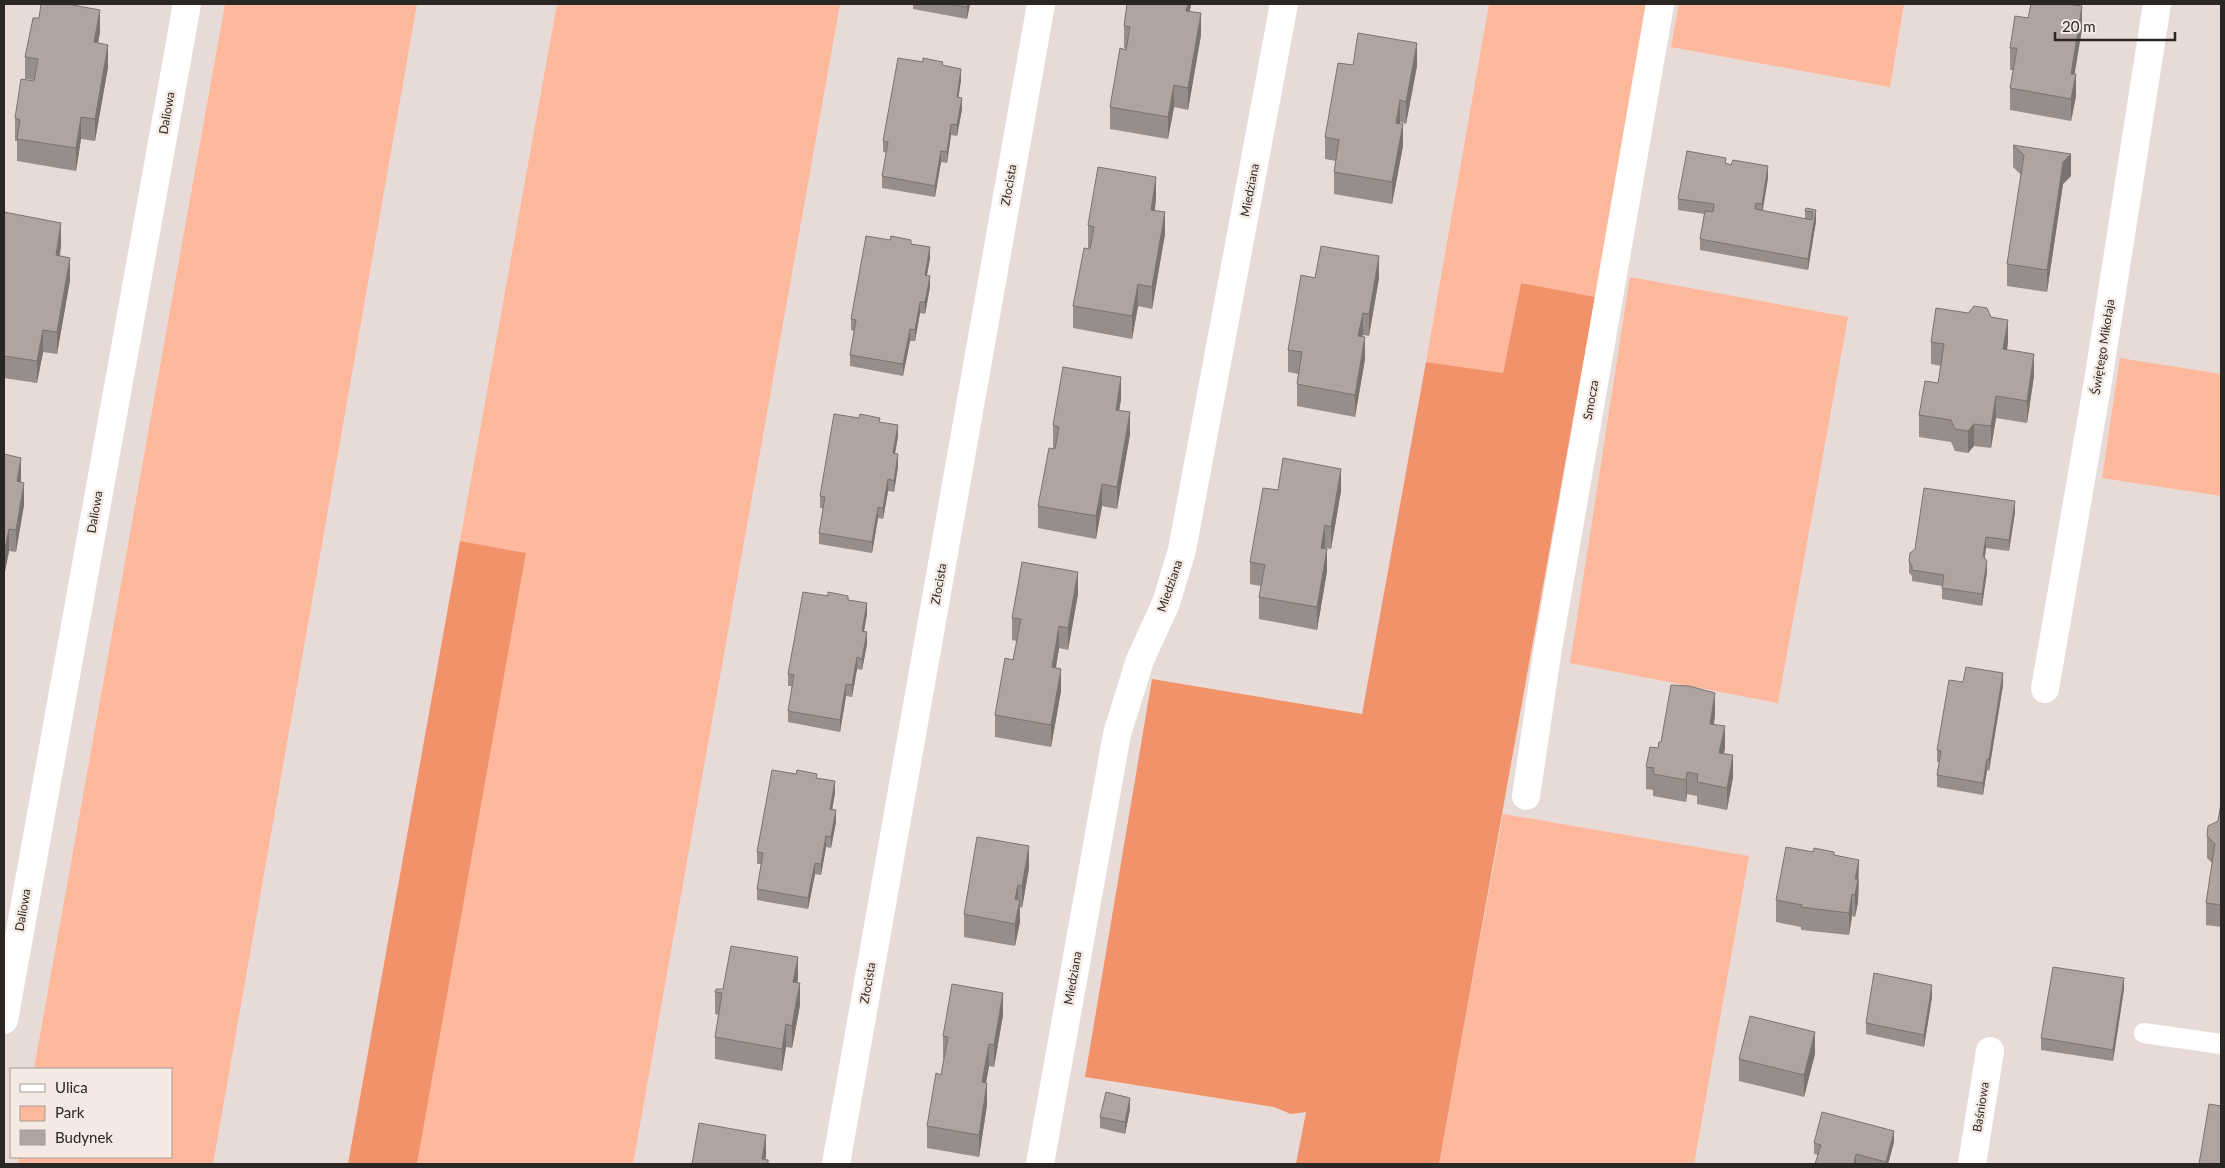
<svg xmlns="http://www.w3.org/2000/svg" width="2225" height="1168" viewBox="0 0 2225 1168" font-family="Lato,sans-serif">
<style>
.green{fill:#feb89b}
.forest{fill:#f1926b}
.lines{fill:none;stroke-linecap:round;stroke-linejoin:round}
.service{stroke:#fff;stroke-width:20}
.minor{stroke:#fff;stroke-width:28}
.wall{fill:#978d8a}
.shaded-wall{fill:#7b7370}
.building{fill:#b0a4a0;stroke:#7b7370}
.labels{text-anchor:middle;stroke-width:5;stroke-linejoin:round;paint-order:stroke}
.street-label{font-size:12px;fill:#2a2624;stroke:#f5e9e4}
</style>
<rect width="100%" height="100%" fill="#e8dbd7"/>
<path class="green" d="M 225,4 L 417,4 L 213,1164 L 17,1164 L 19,1157 L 171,1157 L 171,1069 L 34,1069 Z
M 557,4 L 840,4 L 633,1164 L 417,1164 L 526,553 L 460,541 Z
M 1489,4 L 1646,4 L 1595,297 L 1521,283 L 1503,373 L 1426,362 Z
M 1679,4 L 1904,4 L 1890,87 L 1671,47 Z
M 1630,277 L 1848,317 L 1778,703 L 1570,663 Z
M 2120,358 L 2221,374 L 2221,496 L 2102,478 Z
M 1503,814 L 1749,856 L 1694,1164 L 1439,1164 Z"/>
<path class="forest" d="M 1521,283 L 1595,297 L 1439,1164 L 1296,1164 L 1306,1112 L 1291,1114 L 1274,1107 L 1085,1077 L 1152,679 L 1362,714 L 1426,362 L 1503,373 Z
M 460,541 L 526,553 L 417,1164 L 348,1164 Z"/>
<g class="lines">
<path class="service" d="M 2144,1033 L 2221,1044"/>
<path class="minor" d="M 2045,689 L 2099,375 L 2157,4
M 1526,796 L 1548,648 L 1660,4
M 4,1020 L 187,4
M 836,1164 L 1041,4
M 1040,1164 L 1117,734 L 1140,660 L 1166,603 L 1182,550 L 1284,4
M 1972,1164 L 1990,1051"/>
</g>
<path class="wall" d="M 913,4 L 970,4 L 967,19 L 913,9 Z
M 1127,4 L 1191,4 L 1190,11 L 1201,35 L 1188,110 L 1174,107 L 1168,139 L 1110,129 L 1110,107 L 1126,49 L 1124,48 L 1124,26 Z
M 2082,29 L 2074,74 L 2076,96 L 2071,121 L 2010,110 L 2010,88 L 2013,70 L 2010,70 L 2010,48 Z
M 100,32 L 98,43 L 108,67 L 95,141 L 81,139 L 76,171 L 17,161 L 17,141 L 15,141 L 15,118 L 34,80 L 25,79 L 25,57 Z
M 943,65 L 961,80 L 958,97 L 962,109 L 957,136 L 951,135 L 947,163 L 941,162 L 935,197 L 882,188 L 882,176 L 887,153 L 883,152 L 883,141 Z
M 1353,65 L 1417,66 L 1406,124 L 1400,122 L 1403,146 L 1392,204 L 1334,194 L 1334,172 L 1336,161 L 1325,159 L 1325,137 Z
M 2013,145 L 2071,176 L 2063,184 L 2047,292 L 2007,286 L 2007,264 L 2021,175 L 2013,167 Z
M 1726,163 L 1768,178 L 1762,211 L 1805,219 L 1805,211 L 1816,210 L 1816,221 L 1808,270 L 1700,250 L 1700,239 L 1704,214 L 1678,210 L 1678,199 Z
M 1156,199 L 1155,210 L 1165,234 L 1152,309 L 1138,306 L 1132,339 L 1073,328 L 1073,306 L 1090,248 L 1088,248 L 1088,225 Z
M 4,212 L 61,245 L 60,256 L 70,280 L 57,354 L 43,352 L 37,383 L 4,378 Z
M 911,244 L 930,258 L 927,275 L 930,287 L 925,314 L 920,313 L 915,341 L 910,341 L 903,376 L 850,366 L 850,355 L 854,331 L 851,330 L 851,319 Z
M 1315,278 L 1379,278 L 1369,336 L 1363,335 L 1363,336 L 1365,359 L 1355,417 L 1297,406 L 1297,384 L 1298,374 L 1288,372 L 1288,350 Z
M 1991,317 L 2008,342 L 2007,350 L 2034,376 L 2027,423 L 1996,418 L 1991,448 L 1974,446 L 1968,453 L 1955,451 L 1951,442 L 1919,437 L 1919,415 L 1938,383 L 1941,366 L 1931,364 L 1931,342 Z
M 1121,399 L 1119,410 L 1130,434 L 1117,509 L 1102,506 L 1096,539 L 1038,528 L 1038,506 L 1056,448 L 1053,448 L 1053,425 Z
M 880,422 L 898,436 L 895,454 L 898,466 L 894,492 L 888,491 L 883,519 L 878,518 L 872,553 L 819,544 L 819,533 L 823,508 L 820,508 L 820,496 Z
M 4,454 L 21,480 L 21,482 L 24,505 L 16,552 L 9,551 L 4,576 Z
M 1278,490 L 1341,491 L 1331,549 L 1325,548 L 1327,571 L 1317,630 L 1259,619 L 1259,597 L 1261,586 L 1250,584 L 1250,562 Z
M 2015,512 L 2009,551 L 1986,548 L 1985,558 L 1987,572 L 1982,606 L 1942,599 L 1942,586 L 1912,581 L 1912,576 L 1909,573 L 1909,561 Z
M 1078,594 L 1068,650 L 1059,648 L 1056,668 L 1061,691 L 1051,747 L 995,737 L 995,715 L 1013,660 L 1017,641 L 1012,640 L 1012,618 Z
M 848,600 L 867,614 L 864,631 L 867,644 L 862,670 L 857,669 L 852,697 L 846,696 L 840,732 L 788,722 L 788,711 L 792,686 L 788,686 L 788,674 Z
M 2003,685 L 1989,771 L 1987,770 L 1983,795 L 1937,787 L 1937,775 L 1939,762 L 1937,762 L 1937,750 Z
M 1715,715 L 1714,725 L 1725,748 L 1724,753 L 1733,777 L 1727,810 L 1697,804 L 1697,796 L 1687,794 L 1686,802 L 1653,796 L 1653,790 L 1646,789 L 1646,767 L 1661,742 Z
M 817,778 L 835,793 L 832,810 L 836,822 L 831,848 L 826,847 L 821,875 L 815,874 L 808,909 L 757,900 L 757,889 L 761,864 L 757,864 L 757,852 Z
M 2221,803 L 2221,927 L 2206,925 L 2206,903 L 2212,863 L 2207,858 L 2207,836 L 2218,821 Z
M 1834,855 L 1859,882 L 1858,902 L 1855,917 L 1852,916 L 1849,935 L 1801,930 L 1801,927 L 1776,922 L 1776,900 Z
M 1029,868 L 1022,908 L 1020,907 L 1020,922 L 1015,946 L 964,937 L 964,914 Z
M 798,979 L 797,983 L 800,1005 L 792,1048 L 786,1047 L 782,1071 L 715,1059 L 715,1037 L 719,1015 L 715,1014 L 715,992 L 723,989 Z
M 2124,989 L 2113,1061 L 2041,1050 L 2041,1038 Z
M 1932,997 L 1924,1047 L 1866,1034 L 1866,1023 Z
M 1003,1015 L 994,1067 L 989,1066 L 986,1083 L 987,1105 L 979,1157 L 927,1148 L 927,1126 L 941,1075 L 944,1058 L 943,1058 L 943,1036 Z
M 1815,1054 L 1804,1097 L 1739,1081 L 1739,1059 Z
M 1130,1109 L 1125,1134 L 1100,1128 L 1100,1117 Z
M 1894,1142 L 1888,1164 L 1815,1164 L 1818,1155 L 1814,1154 L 1814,1143 Z"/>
<path class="shaded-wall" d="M 968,4 L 970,4 L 967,19 L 967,7 Z
M 1188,4 L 1191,4 L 1186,33 L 1186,11 Z
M 2082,6 L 2082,29 L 2071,96 L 2071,74 Z
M 100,10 L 100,32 L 94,64 L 94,42 Z
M 1201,13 L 1201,35 L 1188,110 L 1188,88 Z
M 1417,43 L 1417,66 L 1406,124 L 1406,102 Z
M 108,45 L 108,67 L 95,141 L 95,119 Z
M 961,69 L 961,80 L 957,108 L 957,97 Z
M 2076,74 L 2076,96 L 2071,121 L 2071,99 Z
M 1174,85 L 1174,107 L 1168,139 L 1168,117 Z
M 962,98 L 962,109 L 957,136 L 957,125 Z
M 1400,100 L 1400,122 L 1396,145 L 1396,123 Z
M 81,117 L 81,139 L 76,171 L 76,148 Z
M 951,124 L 951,135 L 947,163 L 947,152 Z
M 1403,124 L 1403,146 L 1392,204 L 1392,182 Z
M 941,151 L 941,162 L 935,197 L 935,186 Z
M 2071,154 L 2071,176 L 2063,184 L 2047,292 L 2047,270 L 2063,162 Z
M 1768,166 L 1768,178 L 1762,215 L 1762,204 Z
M 1156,177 L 1156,199 L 1151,232 L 1151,210 Z
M 1816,210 L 1816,221 L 1808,270 L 1808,259 Z
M 1165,212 L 1165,234 L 1152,309 L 1152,287 Z
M 61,223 L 61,245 L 56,278 L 56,255 Z
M 930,247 L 930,258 L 925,286 L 925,275 Z
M 1379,256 L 1379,278 L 1369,336 L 1369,314 Z
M 70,258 L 70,280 L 57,354 L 57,332 Z
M 930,276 L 930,287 L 925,314 L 925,302 Z
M 1138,284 L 1138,306 L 1132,339 L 1132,316 Z
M 920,302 L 920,313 L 915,341 L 915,330 Z
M 1363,313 L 1363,335 L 1358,358 L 1358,336 Z
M 2008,320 L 2008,342 L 2003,371 L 2003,349 Z
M 910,329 L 910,341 L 903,376 L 903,364 Z
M 43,330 L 43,352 L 37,383 L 37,361 Z
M 1365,337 L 1365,359 L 1355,417 L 1355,395 Z
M 2034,354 L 2034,376 L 2027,423 L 2027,401 Z
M 1121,377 L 1121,399 L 1116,432 L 1116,410 Z
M 1996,396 L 1996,418 L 1991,448 L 1991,426 Z
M 1130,412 L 1130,434 L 1117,509 L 1117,487 Z
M 1974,424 L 1974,446 L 1968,453 L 1968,431 Z
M 898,425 L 898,436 L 893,464 L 893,453 Z
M 898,454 L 898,466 L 894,492 L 894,481 Z
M 21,458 L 21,480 L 17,504 L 17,481 Z
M 1341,469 L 1341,491 L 1331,549 L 1331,527 Z
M 888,479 L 888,491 L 883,519 L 883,508 Z
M 24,483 L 24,505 L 16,552 L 16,530 Z
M 1102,484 L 1102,506 L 1096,539 L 1096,516 Z
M 2015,501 L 2015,512 L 2009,551 L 2009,540 Z
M 878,507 L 878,518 L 872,553 L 872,542 Z
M 1325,525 L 1325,548 L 1321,570 L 1321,548 Z
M 9,529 L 9,551 L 4,576 L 4,554 Z
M 1986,537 L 1986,548 L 1983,567 L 1983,556 Z
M 1327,549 L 1327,571 L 1317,630 L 1317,607 Z
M 1987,561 L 1987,572 L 1982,606 L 1982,594 Z
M 1078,572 L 1078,594 L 1068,650 L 1068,628 Z
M 867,603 L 867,614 L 862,642 L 862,631 Z
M 1059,626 L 1059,648 L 1052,689 L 1052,667 Z
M 867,632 L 867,644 L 862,670 L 862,659 Z
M 857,657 L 857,669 L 852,697 L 852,685 Z
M 1061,669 L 1061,691 L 1051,747 L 1051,725 Z
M 2003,673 L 2003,685 L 1989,771 L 1989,759 Z
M 846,684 L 846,696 L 840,732 L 840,720 Z
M 1715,693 L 1715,715 L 1710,746 L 1710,724 Z
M 1725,726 L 1725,748 L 1719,775 L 1719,753 Z
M 1733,755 L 1733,777 L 1727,810 L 1727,788 Z
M 1987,759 L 1987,770 L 1983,795 L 1983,783 Z
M 1687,772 L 1687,794 L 1686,802 L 1686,780 Z
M 835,781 L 835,793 L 830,821 L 830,809 Z
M 836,810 L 836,822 L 831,848 L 831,837 Z
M 826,836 L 826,847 L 821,875 L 821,864 Z
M 1029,846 L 1029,868 L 1022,908 L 1022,886 Z
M 1859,860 L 1858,902 L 1855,917 L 1855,879 Z
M 815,863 L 815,874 L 808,909 L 808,898 Z
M 1018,885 L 1018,907 L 1015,899 Z
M 1852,894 L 1852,916 L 1849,935 L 1849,913 Z
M 1020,900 L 1020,922 L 1015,946 L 1015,924 Z
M 798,957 L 798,979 L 793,1004 L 793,982 Z
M 2124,978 L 2124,989 L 2113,1061 L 2113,1050 Z
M 800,983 L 800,1005 L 792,1048 L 792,1026 Z
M 1932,985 L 1932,997 L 1924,1047 L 1924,1035 Z
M 1003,993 L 1003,1015 L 994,1067 L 994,1045 Z
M 786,1024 L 786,1047 L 782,1071 L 782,1049 Z
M 1815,1032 L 1815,1054 L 1804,1097 L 1804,1075 Z
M 989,1044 L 989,1066 L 982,1104 L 982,1082 Z
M 987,1083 L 987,1105 L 979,1157 L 979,1135 Z
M 1130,1098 L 1130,1109 L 1125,1134 L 1125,1122 Z
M 1894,1131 L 1894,1142 L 1888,1164 L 1886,1164 Z
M 766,1135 L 766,1157 L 764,1164 L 762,1159 Z
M 1856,1154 L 1856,1164 L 1854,1164 Z"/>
<path class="building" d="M 41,4 L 67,4 L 100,10 L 94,42 L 108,45 L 95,119 L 81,117 L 76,148 L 17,139 L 20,120 L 15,118 L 21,79 L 34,81 L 38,59 L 25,57 L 33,18 L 39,18 Z
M 947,4 L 968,4 L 967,7 Z
M 1127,4 L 1188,4 L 1186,11 L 1201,13 L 1188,88 L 1174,85 L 1168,117 L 1110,107 L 1120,48 L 1126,50 L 1130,27 L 1124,26 Z
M 2031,4 L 2066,4 L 2082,6 L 2071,74 L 2076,74 L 2071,99 L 2010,88 L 2017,48 L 2010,48 L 2015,16 L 2028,18 Z
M 1358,33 L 1417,43 L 1406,102 L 1400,100 L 1396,123 L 1403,124 L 1392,182 L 1334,172 L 1339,140 L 1325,137 L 1338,63 L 1353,65 Z
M 898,58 L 923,62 L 923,58 L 943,62 L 942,65 L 961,69 L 957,97 L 962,98 L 957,125 L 951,124 L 947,152 L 941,151 L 935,186 L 882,176 L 888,142 L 883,141 Z
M 2013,145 L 2071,154 L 2063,162 L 2047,270 L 2007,264 L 2024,155 Z
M 1687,151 L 1726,158 L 1725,163 L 1731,165 L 1733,160 L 1768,166 L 1762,204 L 1756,203 L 1755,209 L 1812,220 L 1813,212 L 1805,211 L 1806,208 L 1816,210 L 1808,259 L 1700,239 L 1705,211 L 1713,212 L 1714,204 L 1678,199 Z
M 1098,167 L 1156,177 L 1151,210 L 1165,212 L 1152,287 L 1138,284 L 1132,316 L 1073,306 L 1084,248 L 1090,249 L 1094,227 L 1088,225 Z
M 4,212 L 61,223 L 56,255 L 70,258 L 57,332 L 43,330 L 37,361 L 4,356 Z
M 866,236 L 890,240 L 891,236 L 911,240 L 911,244 L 930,247 L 925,275 L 930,276 L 925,302 L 920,302 L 915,330 L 910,329 L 903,364 L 850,355 L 856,320 L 851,319 Z
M 1321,246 L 1379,256 L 1369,314 L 1363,313 L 1358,336 L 1365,337 L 1355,395 L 1297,384 L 1302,352 L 1288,350 L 1301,275 L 1315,278 Z
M 1974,306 L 1987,308 L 1991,317 L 2008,320 L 2003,349 L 2034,354 L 2027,401 L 1996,396 L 1991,426 L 1974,424 L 1968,431 L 1955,429 L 1951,420 L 1919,415 L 1925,381 L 1938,383 L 1941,364 L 1944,344 L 1931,342 L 1936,308 L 1968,313 Z
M 1063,367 L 1121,377 L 1116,410 L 1130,412 L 1117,487 L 1102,484 L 1096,516 L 1038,506 L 1049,448 L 1055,449 L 1059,427 L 1053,425 Z
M 834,414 L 859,418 L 860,414 L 880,418 L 879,422 L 898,425 L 893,453 L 898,454 L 894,481 L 888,479 L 883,508 L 878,507 L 872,542 L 819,533 L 825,497 L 820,496 Z
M 4,454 L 21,458 L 17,481 L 24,483 L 16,530 L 9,529 L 4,554 Z
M 1283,458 L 1341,469 L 1331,527 L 1325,525 L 1321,548 L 1327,549 L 1317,607 L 1259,597 L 1265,565 L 1250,562 L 1263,488 L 1278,490 Z
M 1924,488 L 2015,501 L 2009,540 L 1986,537 L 1983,556 L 1987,561 L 1982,594 L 1942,588 L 1944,575 L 1912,570 L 1912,566 L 1909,561 L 1910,553 L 1915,549 Z
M 1022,562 L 1078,572 L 1068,628 L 1059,626 L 1056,644 L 1052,667 L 1061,669 L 1051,725 L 995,715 L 1005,658 L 1013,660 L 1021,619 L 1012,618 Z
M 803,592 L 828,596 L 828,592 L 848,596 L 848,600 L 867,603 L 862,631 L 867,632 L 862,659 L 857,657 L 852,685 L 846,684 L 840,720 L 788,711 L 794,675 L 788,674 Z
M 1966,667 L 2003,673 L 1989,759 L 1987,759 L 1983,783 L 1937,775 L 1941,751 L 1937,750 L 1949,680 L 1963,682 Z
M 1671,685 L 1689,686 L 1715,693 L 1710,724 L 1725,726 L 1719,753 L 1733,755 L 1727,788 L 1697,782 L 1698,774 L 1687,772 L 1686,780 L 1653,774 L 1654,768 L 1646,767 L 1650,747 L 1658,748 L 1659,742 L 1661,742 Z
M 772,770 L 796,774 L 797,770 L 817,774 L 816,778 L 835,781 L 830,809 L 836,810 L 831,837 L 826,836 L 821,864 L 815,863 L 808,898 L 757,889 L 763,853 L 757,852 Z
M 2221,803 L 2221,905 L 2206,903 L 2215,844 L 2207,836 L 2208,826 L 2218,821 Z
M 977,837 L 1029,846 L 1022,886 L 1018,885 L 1015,899 L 1020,900 L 1015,924 L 964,914 Z
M 1786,847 L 1813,852 L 1814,848 L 1834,852 L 1834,855 L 1859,860 L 1855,879 L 1858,879 L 1855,895 L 1852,894 L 1849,913 L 1801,907 L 1802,905 L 1776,900 Z
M 731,946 L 798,957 L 793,982 L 800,983 L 796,1003 L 792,1026 L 786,1024 L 782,1049 L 715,1037 L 722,993 L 715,992 L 716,989 L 723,989 Z
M 2053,967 L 2124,978 L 2113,1050 L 2041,1038 Z
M 1874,973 L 1932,985 L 1924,1035 L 1866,1023 Z
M 952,984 L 1003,993 L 994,1045 L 989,1044 L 982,1082 L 987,1083 L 979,1135 L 927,1126 L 936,1073 L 941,1075 L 948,1037 L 943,1036 Z
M 1750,1016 L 1815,1032 L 1804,1075 L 1739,1059 Z
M 1106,1092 L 1130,1098 L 1125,1122 L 1100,1117 Z
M 2209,1104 L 2221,1106 L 2221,1164 L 2199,1164 Z
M 1822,1112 L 1894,1131 L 1886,1162 L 1856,1154 L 1854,1164 L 1815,1164 L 1821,1145 L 1814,1143 Z
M 699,1123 L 766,1135 L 762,1159 L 768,1160 L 768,1164 L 692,1164 Z"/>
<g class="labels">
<g class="street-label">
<text transform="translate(167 113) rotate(-80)" y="4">Daliowa</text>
<text transform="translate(1009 185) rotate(-80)" y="4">Złocista</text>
<text transform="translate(1250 190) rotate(-79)" y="4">Miedziana</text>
<text transform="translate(2103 347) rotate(-81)" y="4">Świętego Mikołaja</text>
<text transform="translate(1591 400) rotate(-80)" y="4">Smocza</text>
<text transform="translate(95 512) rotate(-80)" y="4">Daliowa</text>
<text transform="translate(939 584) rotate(-80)" y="4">Złocista</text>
<text transform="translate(1170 586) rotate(-71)" y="4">Miedziana</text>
<text transform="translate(23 910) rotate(-80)" y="4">Daliowa</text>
<text transform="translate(1073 978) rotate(-80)" y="4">Miedziana</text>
<text transform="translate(868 983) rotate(-80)" y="4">Złocista</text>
<text transform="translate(1981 1107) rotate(-81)" y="4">Baśniowa</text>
</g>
</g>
<rect width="2225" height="1168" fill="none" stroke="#2a2624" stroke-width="10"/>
<rect x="10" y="1068" width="162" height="90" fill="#f5e9e4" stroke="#a49b97"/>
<rect x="20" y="1084" width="25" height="8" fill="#ffffff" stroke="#a49b97"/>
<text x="55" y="1093" font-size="15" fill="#2a2624">Ulica</text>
<rect x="20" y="1106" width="25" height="15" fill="#feb89b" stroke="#a49b97"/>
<text x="55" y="1118" font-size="15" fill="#2a2624">Park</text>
<rect x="20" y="1130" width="25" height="15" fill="#b0a4a0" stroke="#a49b97"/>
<text x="55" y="1143" font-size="15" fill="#2a2624">Budynek</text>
<path d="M2055 32v8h120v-8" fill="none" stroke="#2a2624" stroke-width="2.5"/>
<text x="2062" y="32" font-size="15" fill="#2a2624" stroke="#f5e9e4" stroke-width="4" paint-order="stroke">20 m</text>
</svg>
